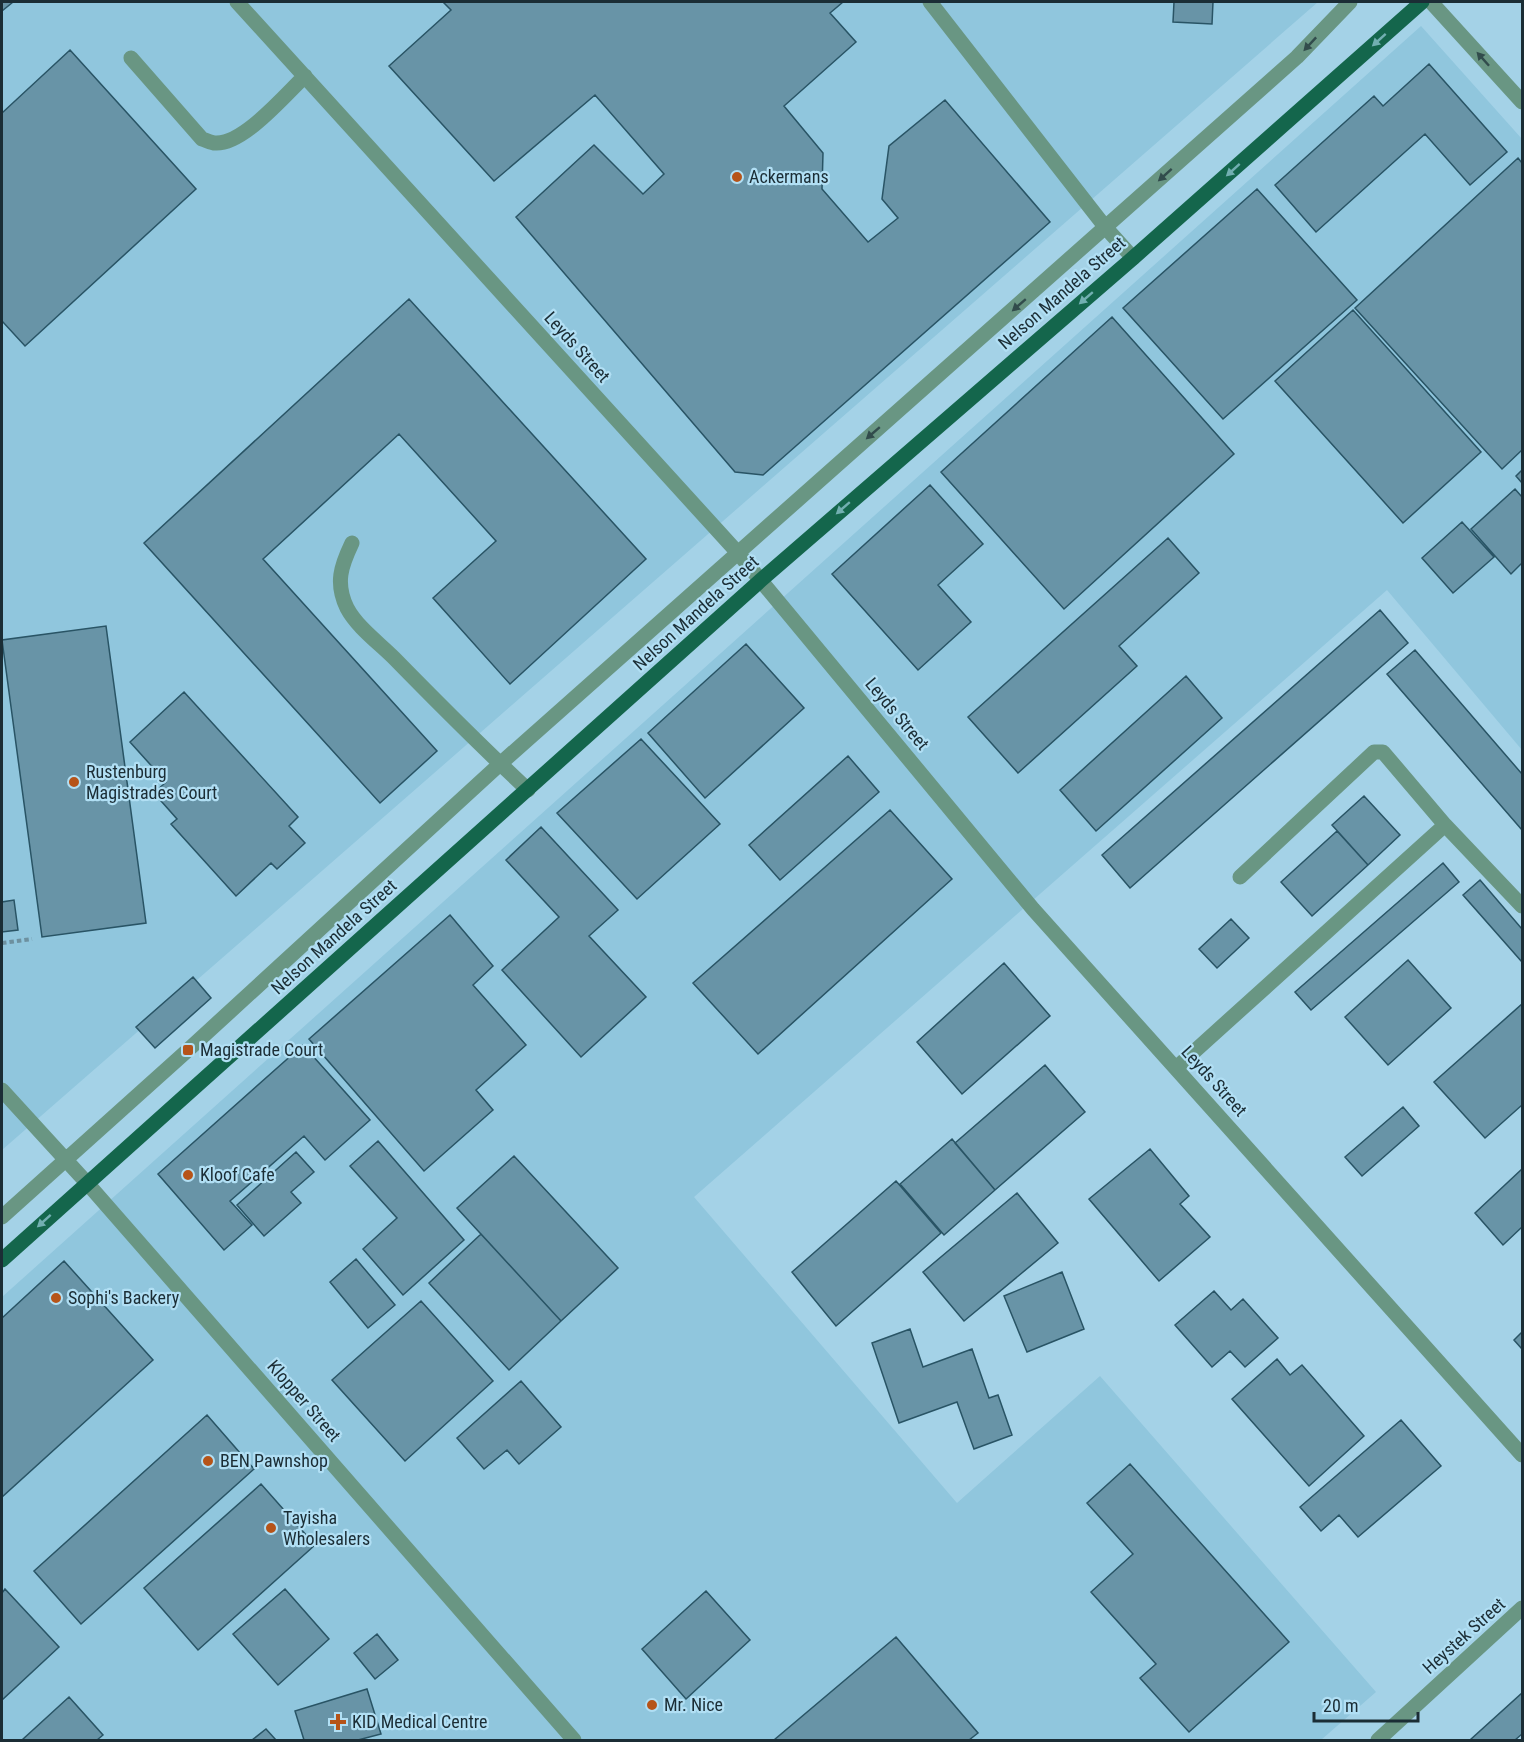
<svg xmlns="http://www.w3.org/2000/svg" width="1524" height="1742" viewBox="0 0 1524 1742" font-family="'Roboto Condensed',sans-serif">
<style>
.built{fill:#90c6dd}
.building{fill:#6894a7;stroke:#295465;stroke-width:1.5}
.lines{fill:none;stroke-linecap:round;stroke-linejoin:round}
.path{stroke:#6d909f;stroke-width:4;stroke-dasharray:4.5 3;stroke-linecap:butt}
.minor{stroke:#699683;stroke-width:15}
.major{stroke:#14664c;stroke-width:15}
.oneway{fill:#72afb1}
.oneway2{fill:#324c4c}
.poi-dot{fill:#b65419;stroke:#b1dff4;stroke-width:2}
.labels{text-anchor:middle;stroke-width:4.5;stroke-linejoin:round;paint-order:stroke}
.poi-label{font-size:18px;fill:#1b2d35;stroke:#b1dff4;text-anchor:start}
.street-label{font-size:18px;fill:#1b2d35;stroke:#b1dff4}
</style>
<rect width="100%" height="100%" fill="#a4d2e7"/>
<path class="built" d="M 2,2 L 1318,2 L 2,1150 Z
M 1421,26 L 1522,139 L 1522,750 L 1387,590 L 694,1197 L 957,1503 L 1100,1376 L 1376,1692 L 1321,1740 L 2,1740 L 2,1297 Z"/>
<path class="building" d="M 2,2 L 13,2 L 2,11 Z
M 443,2 L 843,2 L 830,13 L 856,42 L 784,106 L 823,153 L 822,189 L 868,242 L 898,218 L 882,199 L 889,146 L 945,100 L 1050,222 L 763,475 L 735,472 L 516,217 L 594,145 L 643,194 L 664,174 L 595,95 L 494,181 L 389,66 L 451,10 Z
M 1174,2 L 1213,2 L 1212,24 L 1173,22 Z
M 70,50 L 196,189 L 25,346 L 2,321 L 2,113 Z
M 1429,64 L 1507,152 L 1470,185 L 1425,134 L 1316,232 L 1275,185 L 1374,96 L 1383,106 Z
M 1518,158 L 1522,163 L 1522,450 L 1502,469 L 1355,308 Z
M 1257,189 L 1357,300 L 1223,419 L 1123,308 Z
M 409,299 L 646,559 L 510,684 L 433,598 L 496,541 L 399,434 L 263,559 L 437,751 L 380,803 L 144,543 Z
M 1353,310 L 1481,452 L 1403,523 L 1275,381 Z
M 1112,317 L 1234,454 L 1064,609 L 941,472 Z
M 1522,470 L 1522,483 L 1516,476 Z
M 930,485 L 983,544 L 938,585 L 971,622 L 918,670 L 832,574 Z
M 1515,489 L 1522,497 L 1522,563 L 1511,574 L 1471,529 Z
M 1462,522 L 1494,557 L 1453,593 L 1422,558 Z
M 1168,538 L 1199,573 L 1119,646 L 1137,666 L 1018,773 L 968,717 Z
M 1380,610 L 1408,643 L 1130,888 L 1102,855 Z
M 106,626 L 146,923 L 42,937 L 2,640 Z
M 746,644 L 804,708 L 705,798 L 648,733 Z
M 1415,650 L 1522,774 L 1522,830 L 1387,674 Z
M 1186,676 L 1222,718 L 1096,831 L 1060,790 Z
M 184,692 L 298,817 L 289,826 L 305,843 L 277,869 L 271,863 L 236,896 L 171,824 L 177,819 L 154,793 L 166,782 L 130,742 Z
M 641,739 L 720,824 L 637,899 L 557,813 Z
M 848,756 L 879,792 L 780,880 L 749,845 Z
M 1364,796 L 1400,835 L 1368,865 L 1332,825 Z
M 890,810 L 952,879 L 758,1054 L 693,983 Z
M 541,827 L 618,910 L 589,936 L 646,997 L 581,1057 L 502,970 L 559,917 L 506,860 Z
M 1337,831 L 1368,865 L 1312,916 L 1281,882 Z
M 1443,863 L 1459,882 L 1311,1010 L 1295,992 Z
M 1480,880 L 1522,929 L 1522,962 L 1463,895 Z
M 14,900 L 18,930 L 2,932 L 2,902 Z
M 450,915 L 493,966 L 473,985 L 526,1045 L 476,1090 L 493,1110 L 424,1171 L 309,1039 Z
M 1231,919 L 1249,938 L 1217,968 L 1199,949 Z
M 1408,960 L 1451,1008 L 1388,1065 L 1345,1017 Z
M 1004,963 L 1050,1016 L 962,1094 L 917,1042 Z
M 193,977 L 211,998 L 155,1048 L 136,1027 Z
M 1522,1004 L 1522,1105 L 1485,1138 L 1434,1082 Z
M 303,1045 L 370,1120 L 325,1160 L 304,1136 L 230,1201 L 252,1225 L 224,1250 L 158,1174 Z
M 1045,1065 L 1085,1112 L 995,1190 L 955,1143 Z
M 1403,1107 L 1419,1126 L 1362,1176 L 1345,1157 Z
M 952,1139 L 995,1190 L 944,1235 L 900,1184 Z
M 378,1141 L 464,1240 L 403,1295 L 363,1249 L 397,1218 L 350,1166 Z
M 1150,1149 L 1189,1196 L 1180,1204 L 1210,1237 L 1159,1281 L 1089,1199 Z
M 296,1152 L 314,1172 L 291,1192 L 301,1203 L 264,1236 L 237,1205 Z
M 514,1156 L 618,1268 L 561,1321 L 457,1208 Z
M 1522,1169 L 1522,1227 L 1503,1245 L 1475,1213 Z
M 896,1181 L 941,1233 L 836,1326 L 792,1272 Z
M 1017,1193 L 1058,1243 L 964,1321 L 923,1272 Z
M 481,1234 L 561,1321 L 509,1370 L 429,1283 Z
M 356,1259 L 395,1305 L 368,1328 L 330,1282 Z
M 64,1261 L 153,1360 L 2,1497 L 2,1318 Z
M 1062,1272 L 1084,1329 L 1027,1352 L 1004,1296 Z
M 1214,1291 L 1231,1310 L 1243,1299 L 1278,1338 L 1245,1367 L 1230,1351 L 1212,1367 L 1175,1325 Z
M 421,1301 L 493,1381 L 405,1461 L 332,1380 Z
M 910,1329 L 923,1367 L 972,1349 L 989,1398 L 998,1395 L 1012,1435 L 974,1449 L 957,1402 L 899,1423 L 872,1343 Z
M 1522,1332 L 1522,1349 L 1514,1340 Z
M 1277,1359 L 1290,1375 L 1302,1365 L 1364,1436 L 1309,1486 L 1232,1399 Z
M 521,1381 L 561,1427 L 519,1464 L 507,1450 L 484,1469 L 457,1438 Z
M 207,1415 L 254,1469 L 81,1624 L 34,1571 Z
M 1401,1420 L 1441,1466 L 1358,1537 L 1339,1515 L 1321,1531 L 1300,1507 Z
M 1130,1464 L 1289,1642 L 1189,1732 L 1140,1678 L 1156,1664 L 1091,1592 L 1133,1554 L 1087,1503 Z
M 261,1484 L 315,1545 L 198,1650 L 144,1588 Z
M 5,1589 L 59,1647 L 2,1700 L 2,1593 Z
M 285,1589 L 329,1639 L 278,1685 L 233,1634 Z
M 706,1591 L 750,1640 L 686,1699 L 642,1649 Z
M 377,1634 L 398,1660 L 375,1679 L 354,1653 Z
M 896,1637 L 978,1733 L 969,1740 L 774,1740 Z
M 367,1689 L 381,1734 L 358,1740 L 304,1740 L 295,1711 Z
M 1522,1693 L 1522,1734 L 1515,1740 L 1470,1740 Z
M 69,1697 L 103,1735 L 97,1740 L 22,1740 Z
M 266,1729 L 276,1740 L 252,1740 Z"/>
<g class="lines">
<path class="path" d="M 2,943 L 32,939"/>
<path class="minor" d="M 237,2 L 738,553 L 1033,909 L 1522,1455
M 930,2 L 1106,228 L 1133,258
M 1431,2 L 1522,102
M 131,58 L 202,139 C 206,140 211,143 215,143 C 243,145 285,95 305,76
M 352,543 C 341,566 335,583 347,608 C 357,627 379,643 394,658 C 438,703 482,747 528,790
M 1445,825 L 1522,906
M 1176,1068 L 1445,825 L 1383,752 L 1374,752 L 1240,877
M 2,1090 L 87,1183 L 574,1740
M 2,1217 L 188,1050 L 500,764 L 1297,57 L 1350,2
M 1378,1740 L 1522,1608"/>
<path class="major" d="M 2,1260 L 761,580 L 1133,258 L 1422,2"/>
</g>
<defs><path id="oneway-solid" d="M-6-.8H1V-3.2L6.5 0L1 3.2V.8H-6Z" transform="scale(1.5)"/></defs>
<g class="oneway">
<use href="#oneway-solid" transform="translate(1379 40) rotate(138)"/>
<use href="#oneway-solid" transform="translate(1233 170) rotate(138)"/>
<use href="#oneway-solid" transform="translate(1086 298) rotate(139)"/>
<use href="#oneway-solid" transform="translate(843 508) rotate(139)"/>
<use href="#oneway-solid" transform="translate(44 1221) rotate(138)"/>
</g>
<g class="oneway2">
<use href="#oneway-solid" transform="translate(1310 44) rotate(133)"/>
<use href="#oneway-solid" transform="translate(1483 59) rotate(-132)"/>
<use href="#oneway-solid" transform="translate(1165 175) rotate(138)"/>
<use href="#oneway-solid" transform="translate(1019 305) rotate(139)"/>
<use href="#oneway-solid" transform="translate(873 433) rotate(139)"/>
</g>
<g class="poi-dot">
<circle cx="737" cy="177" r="6"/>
<circle cx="74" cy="782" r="6"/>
<rect x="182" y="1044" width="12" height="12" rx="3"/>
<circle cx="188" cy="1175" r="6"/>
<circle cx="56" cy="1298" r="6"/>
<circle cx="208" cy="1461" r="6"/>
<circle cx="271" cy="1528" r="6"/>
<circle cx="652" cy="1705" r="6"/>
<path d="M335 1713h6v6h6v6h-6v6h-6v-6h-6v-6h6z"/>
</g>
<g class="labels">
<g class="poi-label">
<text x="749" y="183">Ackermans</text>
<text x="86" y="778">Rustenburg<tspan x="86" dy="21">Magistrades Court</tspan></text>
<text x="200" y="1056">Magistrade Court</text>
<text x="200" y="1181">Kloof Cafe</text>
<text x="68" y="1304">Sophi's Backery</text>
<text x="220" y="1467">BEN Pawnshop</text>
<text x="283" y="1524">Tayisha<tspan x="283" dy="21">Wholesalers</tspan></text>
<text x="664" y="1711">Mr. Nice</text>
<text x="352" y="1728">KID Medical Centre</text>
</g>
<g class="street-label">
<text transform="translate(1062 293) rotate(-41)" y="6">Nelson Mandela Street</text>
<text transform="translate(577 347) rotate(48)" y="6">Leyds Street</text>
<text transform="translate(696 613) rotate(-42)" y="6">Nelson Mandela Street</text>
<text transform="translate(897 714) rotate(50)" y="6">Leyds Street</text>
<text transform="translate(334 937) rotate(-42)" y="6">Nelson Mandela Street</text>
<text transform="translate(1214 1081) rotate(48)" y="6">Leyds Street</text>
<text transform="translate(304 1401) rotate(49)" y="6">Klopper Street</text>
<text transform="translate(1464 1636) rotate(-42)" y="6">Heystek Street</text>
</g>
</g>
<rect width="1524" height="1742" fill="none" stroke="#1b2d35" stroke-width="6"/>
<path d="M1314 1712v9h104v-9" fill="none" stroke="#1b2d35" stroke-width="3"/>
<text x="1323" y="1712" font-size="18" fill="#1b2d35" stroke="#b1dff4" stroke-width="4.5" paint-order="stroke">20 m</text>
</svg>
